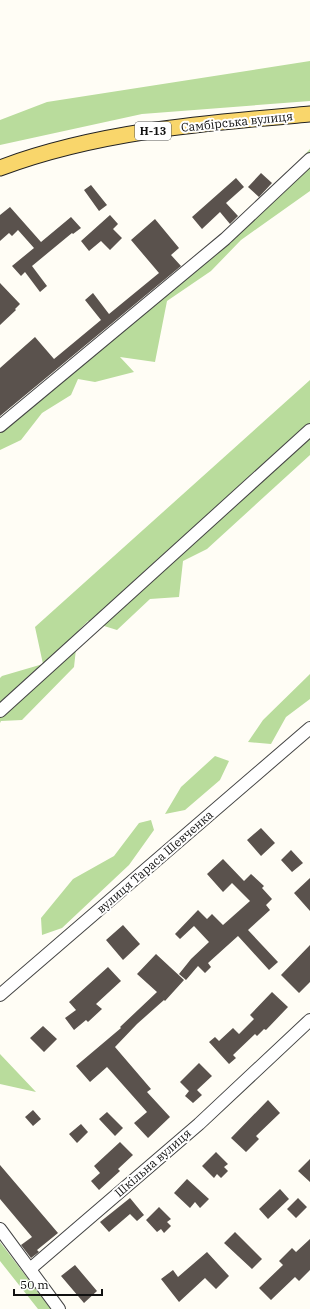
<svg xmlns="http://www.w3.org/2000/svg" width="310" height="1309" viewBox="0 0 310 1309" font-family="'IBM Plex Serif',serif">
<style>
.forest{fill:#b9dc9c}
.building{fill:#5a524d}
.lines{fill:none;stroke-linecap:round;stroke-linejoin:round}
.minor-casing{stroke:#444;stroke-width:14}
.major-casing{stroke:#222;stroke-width:17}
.minor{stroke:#fff;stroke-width:12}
.major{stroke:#f9d66b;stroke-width:15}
.labels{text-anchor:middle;stroke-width:4;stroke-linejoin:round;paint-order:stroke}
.shield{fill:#fff;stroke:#585858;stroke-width:1}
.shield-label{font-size:11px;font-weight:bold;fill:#111}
.street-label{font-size:12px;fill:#111;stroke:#fff}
</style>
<rect width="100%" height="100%" fill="#fffdf5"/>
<path class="forest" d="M 310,61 L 310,101 L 142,114 L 0,145 L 0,120 L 47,102 Z
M 310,149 L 310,191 L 241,240 L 211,271 L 167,301 L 155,362 L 120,357 L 134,372 L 95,382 L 78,379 L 71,395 L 42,413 L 21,440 L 0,450 L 0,421 L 267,206 L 292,168 Z
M 310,380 L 310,455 L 207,549 L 183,561 L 179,597 L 150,599 L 117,630 L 88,621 L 78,631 L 74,667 L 22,720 L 1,721 L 0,723 L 0,678 L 2,676 L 43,664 L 35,627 Z
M 310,674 L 310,699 L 286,717 L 271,744 L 248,742 L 263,720 Z
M 215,756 L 229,761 L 220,780 L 185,810 L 165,814 L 181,787 Z
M 151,820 L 154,830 L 129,865 L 62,928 L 42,935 L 41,918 L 73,879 L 114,856 L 139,823 Z
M 0,1054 L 36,1092 L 0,1084 Z
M 0,1242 L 51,1309 L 38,1309 L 0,1261 Z"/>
<path class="building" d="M 261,173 L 272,183 L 259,197 L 248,187 Z
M 236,178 L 244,187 L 226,203 L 238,216 L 230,224 L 220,212 L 202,229 L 192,217 Z
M 91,185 L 107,205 L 99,211 L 84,190 Z
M 10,207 L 41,242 L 71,217 L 81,228 L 73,234 L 72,233 L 32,266 L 47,286 L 40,292 L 25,272 L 21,276 L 12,266 L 34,248 L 18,230 L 12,236 L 9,233 L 0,241 L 0,215 Z
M 110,215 L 118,224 L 113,229 L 122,238 L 110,250 L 101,241 L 89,251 L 81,241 Z
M 155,219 L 179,248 L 171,255 L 181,266 L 0,416 L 0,368 L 35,337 L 54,359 L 101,320 L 85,300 L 93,293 L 109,314 L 159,273 L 131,240 Z
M 0,283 L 20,304 L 15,309 L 16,310 L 0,325 Z
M 261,828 L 275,843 L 261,856 L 247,840 Z
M 291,850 L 303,863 L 292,872 L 281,860 Z
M 223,859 L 244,881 L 251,874 L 264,886 L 262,888 L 272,899 L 266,905 L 270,910 L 248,930 L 278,962 L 269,970 L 238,936 L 208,963 L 211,967 L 205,973 L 198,966 L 186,980 L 179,974 L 191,959 L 209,942 L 194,926 L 180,939 L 175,934 L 198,910 L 207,919 L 212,914 L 223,925 L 250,901 L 232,883 L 223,892 L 207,874 Z
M 310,878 L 310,911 L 294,893 Z
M 123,925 L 140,944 L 123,960 L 106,940 Z
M 310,945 L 310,982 L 299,993 L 281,975 Z
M 156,954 L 184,980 L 165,1001 L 164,1000 L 137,1024 L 115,1047 L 151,1089 L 147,1092 L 170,1117 L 148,1138 L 134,1123 L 147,1112 L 107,1067 L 90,1082 L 76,1066 L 121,1028 L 120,1027 L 157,992 L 137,974 Z
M 108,967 L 121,981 L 96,1004 L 102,1009 L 88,1022 L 86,1020 L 74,1030 L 65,1018 L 76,1010 L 69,1002 Z
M 272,992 L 288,1007 L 266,1030 L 264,1029 L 257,1036 L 255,1034 L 233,1055 L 236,1058 L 229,1064 L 209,1042 L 215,1037 L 219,1041 L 233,1028 L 239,1034 L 254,1019 L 250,1015 Z
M 43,1026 L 57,1039 L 44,1052 L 30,1038 Z
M 199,1063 L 212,1076 L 197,1090 L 202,1095 L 193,1103 L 185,1096 L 189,1091 L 180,1082 Z
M 268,1100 L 280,1113 L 256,1136 L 259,1139 L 246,1152 L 231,1138 Z
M 33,1110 L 41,1119 L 33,1126 L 25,1117 Z
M 107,1112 L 123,1128 L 115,1136 L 99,1119 Z
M 81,1124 L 88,1132 L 77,1143 L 69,1134 Z
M 120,1142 L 133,1155 L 118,1169 L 120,1171 L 99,1190 L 91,1181 L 100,1173 L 94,1166 Z
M 216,1152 L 228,1164 L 224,1167 L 228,1171 L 221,1178 L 217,1174 L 214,1178 L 202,1166 Z
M 310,1159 L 310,1182 L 298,1171 Z
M 0,1165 L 58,1233 L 37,1250 L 39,1252 L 31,1258 L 21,1245 L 32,1237 L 0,1199 Z
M 187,1179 L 209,1199 L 200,1208 L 195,1202 L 190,1208 L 174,1193 Z
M 280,1189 L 289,1199 L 268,1219 L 259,1209 Z
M 130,1198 L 144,1215 L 137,1221 L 130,1214 L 109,1232 L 100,1222 Z
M 298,1198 L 307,1207 L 296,1218 L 287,1209 Z
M 159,1207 L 171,1219 L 167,1222 L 171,1226 L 164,1233 L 161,1229 L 157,1232 L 146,1220 Z
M 235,1232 L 262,1259 L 252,1269 L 224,1243 Z
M 310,1239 L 310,1270 L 299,1281 L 295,1277 L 271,1300 L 259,1288 L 283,1265 L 279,1261 L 292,1248 L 296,1252 Z
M 207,1252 L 229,1276 L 216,1289 L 205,1278 L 179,1302 L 161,1279 L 173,1270 L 178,1277 Z
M 75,1265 L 97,1291 L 84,1303 L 61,1276 Z"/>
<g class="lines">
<defs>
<path id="minor" d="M 0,426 L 225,239 L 310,159
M 0,711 L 310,430
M 0,995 L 310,728
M 0,1229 L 59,1309
M 30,1269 L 199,1124 L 310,1020"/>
<path id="major" d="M 0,168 C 98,131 206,123 310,114"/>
</defs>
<use href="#minor" class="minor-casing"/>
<use href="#major" class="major-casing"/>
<use href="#minor" class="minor"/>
<use href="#major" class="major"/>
</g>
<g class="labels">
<rect class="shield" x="135" y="122" width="36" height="18" rx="3"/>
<g class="shield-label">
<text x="153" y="135">Н-13</text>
</g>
<g class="street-label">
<text transform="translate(237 122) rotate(-6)" y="4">Самбірська вулиця</text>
<text transform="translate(155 862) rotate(-41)" y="4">вулиця Тараса Шевченка</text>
<text transform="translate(153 1163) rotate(-41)" y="4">Шкільна вулиця</text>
</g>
</g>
<path d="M14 1289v6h88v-6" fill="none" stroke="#111111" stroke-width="2"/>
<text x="20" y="1289" font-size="12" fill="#111111" stroke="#ffffff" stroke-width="3" paint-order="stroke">50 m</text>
</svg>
